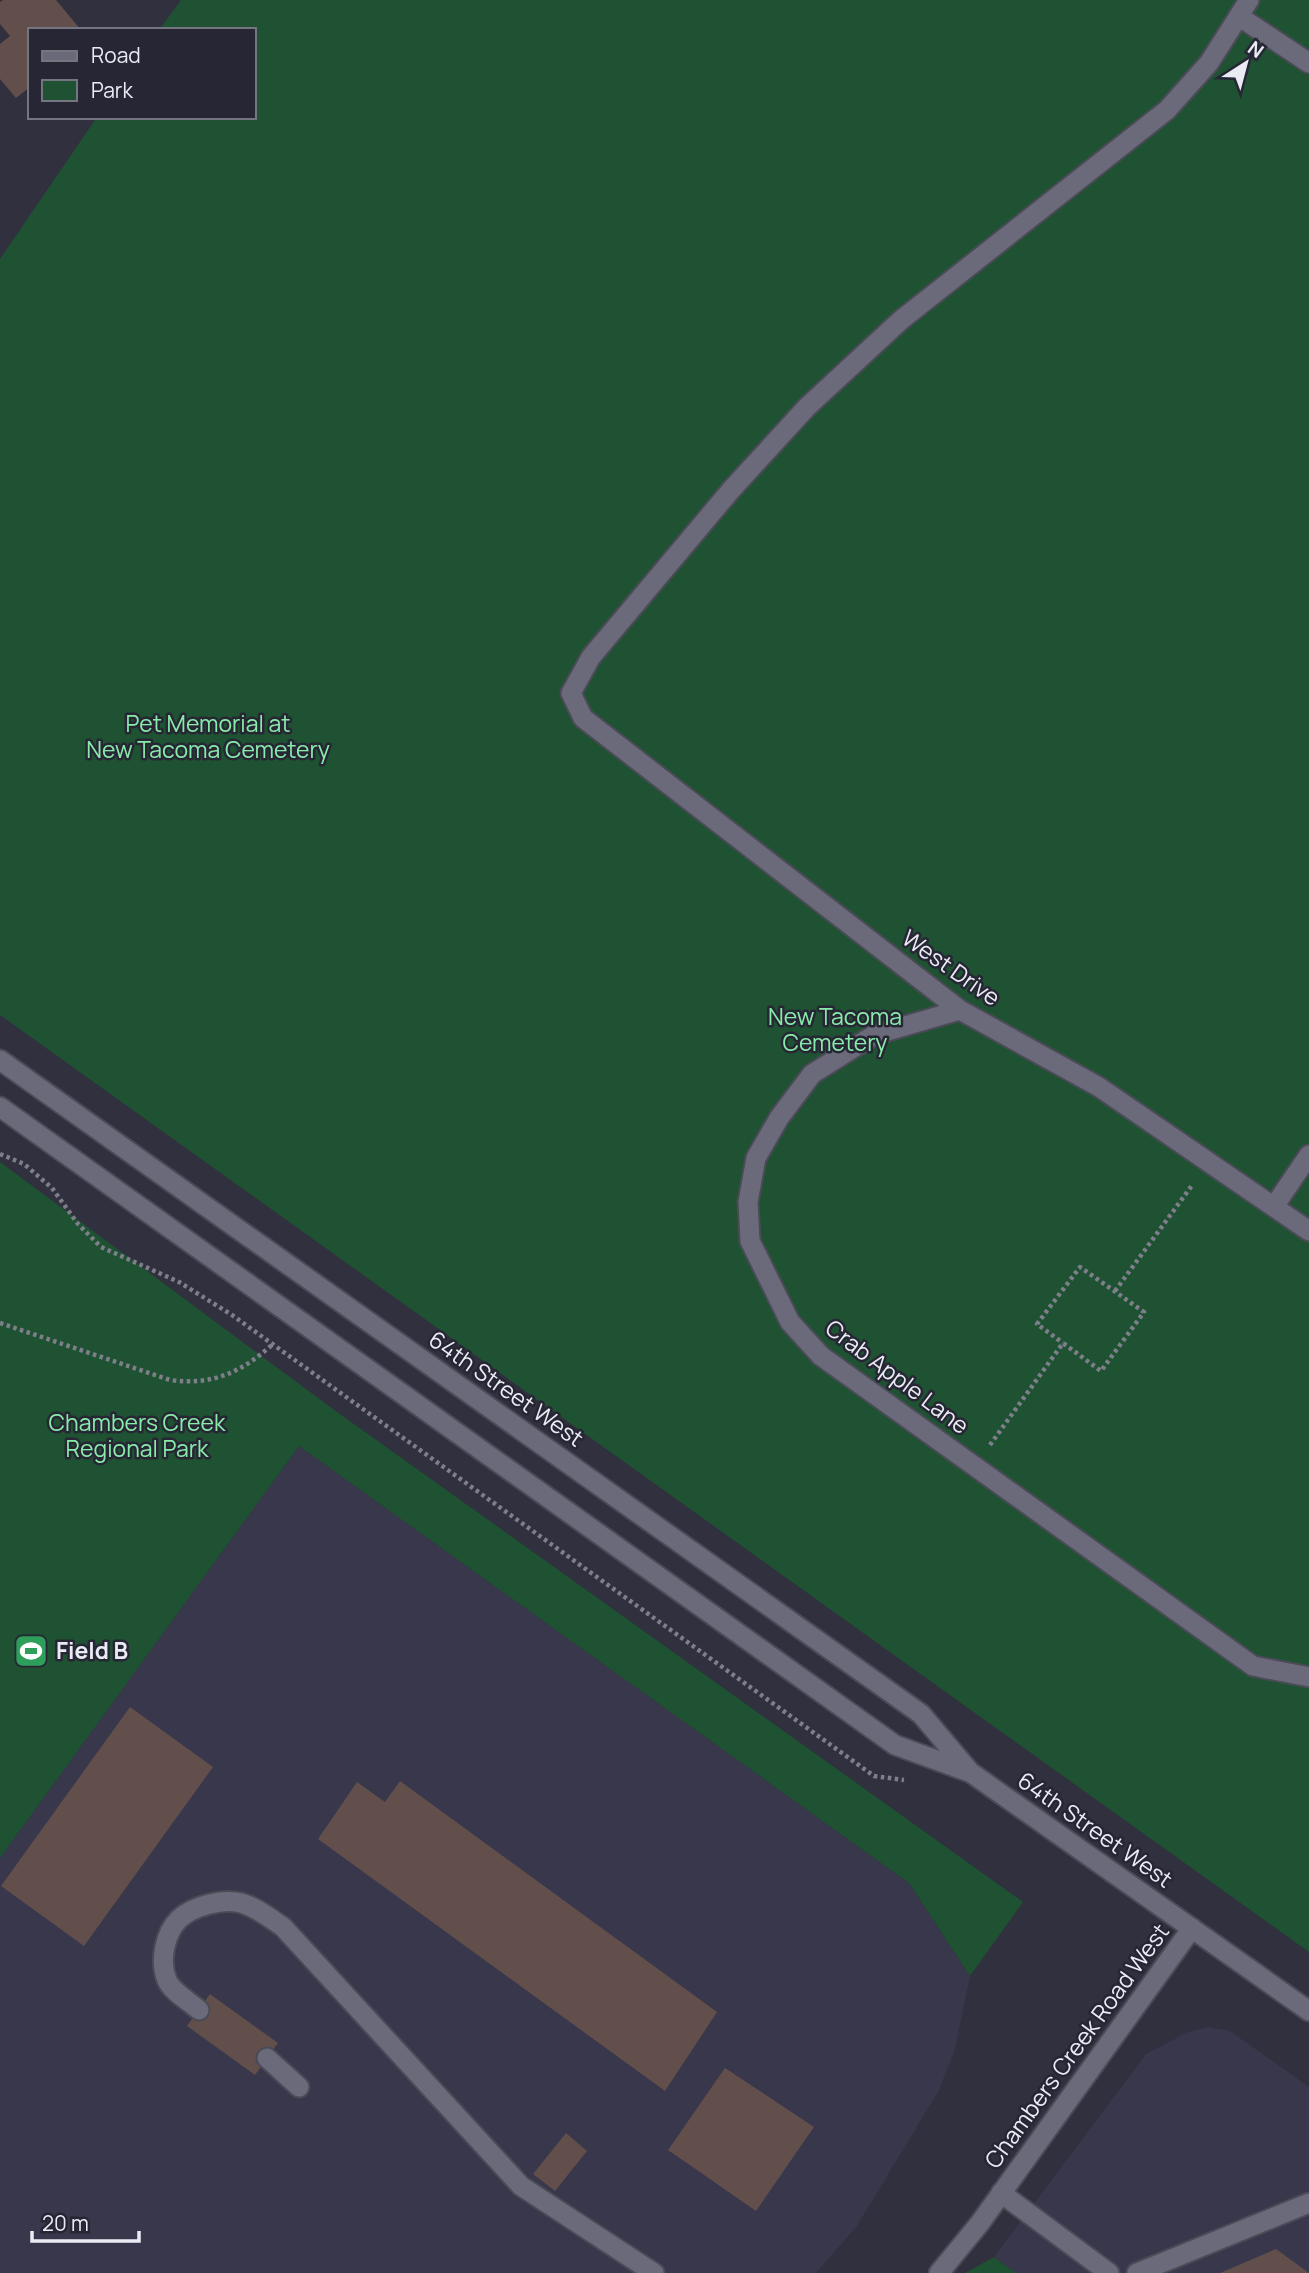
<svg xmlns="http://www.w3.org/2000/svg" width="1309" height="2273" viewBox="0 0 1309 2273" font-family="Manrope,sans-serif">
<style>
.built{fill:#38374c}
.green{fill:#1f5232}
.building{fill:#624f4b}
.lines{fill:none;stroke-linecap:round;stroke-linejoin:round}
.service-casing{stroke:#4b4b57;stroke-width:23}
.tertiary-casing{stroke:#4b4b57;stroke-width:23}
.path{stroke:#7f7f8b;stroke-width:4.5;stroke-dasharray:3.5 3.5;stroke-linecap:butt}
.service{stroke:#6a6a7b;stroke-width:19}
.tertiary{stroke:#6a6a7b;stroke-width:19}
.labels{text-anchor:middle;stroke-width:5;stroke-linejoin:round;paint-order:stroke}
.park-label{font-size:23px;fill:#89eba9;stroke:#262634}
.street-label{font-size:23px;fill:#ebebf5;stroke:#262634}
.poi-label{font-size:23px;font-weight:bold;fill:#ebebf5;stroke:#262634;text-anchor:start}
</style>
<rect width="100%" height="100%" fill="#30303e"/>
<path class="built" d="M 299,1446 L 909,1883 L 970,1976 L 955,2049 L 939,2090 L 857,2226 L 816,2273 L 0,2273 L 0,1858 Z
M 1209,2027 L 1230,2031 L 1309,2087 L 1309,2273 L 1016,2273 L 994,2257 L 1146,2054 L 1188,2032 Z"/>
<path class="green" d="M 181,0 L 1309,0 L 1309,1952 L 0,1015 L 0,259 L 97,117 L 254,117 L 254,30 L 159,30 Z
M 0,1162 L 333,1409 L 1023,1902 L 970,1976 L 909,1883 L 299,1446 L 0,1858 Z
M 994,2257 L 1016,2273 L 965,2273 Z"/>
<path class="building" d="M 3,0 L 56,0 L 81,30 L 30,30 L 30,87 L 16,98 L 0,79 L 0,44 L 10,36 L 0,24 L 0,2 Z
M 130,1707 L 213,1767 L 84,1946 L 1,1886 Z
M 400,1781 L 717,2012 L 665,2091 L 318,1839 L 357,1782 L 385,1802 Z
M 210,1994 L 278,2043 L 255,2075 L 187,2026 Z
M 725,2068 L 814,2127 L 756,2211 L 668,2150 Z
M 566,2133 L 587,2151 L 555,2191 L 533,2174 Z
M 1276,2249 L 1309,2273 L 1220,2273 Z"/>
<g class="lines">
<defs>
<path id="service" d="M 1249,0 L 1209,63 L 1167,110 L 901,320 L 807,407 L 731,490 L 591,657 L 571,693 L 583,718 L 960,1010 L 1099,1087 L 1309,1231
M 1240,17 L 1309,63
M 960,1010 L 874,1035 L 812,1074 L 779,1118 L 756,1158 L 748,1202 L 750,1241 L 790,1322 L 821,1356 L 1253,1666 L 1309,1677
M 1275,1205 L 1309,1155
M 199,2010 C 190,2002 171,1991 167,1980 C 159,1961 165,1933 179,1919 C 193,1906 223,1898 241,1903 C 256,1907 270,1918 283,1927 L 521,2186 L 654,2273
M 267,2058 L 299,2087
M 1001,2193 L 1109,2273
M 1137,2273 L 1309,2203"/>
<path id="tertiary" d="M 0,1060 L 921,1714 L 970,1772 L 1309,2011
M 0,1107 L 895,1745 L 969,1772
M 939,2273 L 980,2223 L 1192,1928"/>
</defs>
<use href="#service" class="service-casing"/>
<use href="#tertiary" class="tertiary-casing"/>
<path class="path" d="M 0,1154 L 24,1164 L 52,1188 L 78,1224 L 101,1247 L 179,1282 L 232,1315 L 874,1776 L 904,1780
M 1115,1291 L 1193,1184
M 0,1323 L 170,1380 C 212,1386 242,1372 273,1344
M 990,1445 L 1063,1343 L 1101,1371 L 1144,1312 L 1080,1267 L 1037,1324 L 1063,1343"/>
<use href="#service" class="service"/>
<use href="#tertiary" class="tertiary"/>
</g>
<defs>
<symbol id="stadium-square" viewBox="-11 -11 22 22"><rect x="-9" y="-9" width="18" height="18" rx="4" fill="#2e9e5b" stroke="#262634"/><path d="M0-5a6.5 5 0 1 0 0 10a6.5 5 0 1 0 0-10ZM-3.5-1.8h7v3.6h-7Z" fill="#fff"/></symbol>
</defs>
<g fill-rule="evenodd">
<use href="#stadium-square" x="12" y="1632" width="38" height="38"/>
</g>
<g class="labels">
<g class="park-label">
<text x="208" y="732">Pet Memorial at<tspan x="208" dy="26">New Tacoma Cemetery</tspan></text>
<text x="835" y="1025">New Tacoma<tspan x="835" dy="26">Cemetery</tspan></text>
<text x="137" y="1431">Chambers Creek<tspan x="137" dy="26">Regional Park</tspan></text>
</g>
<g class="street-label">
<text transform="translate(951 968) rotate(35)" y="8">West Drive</text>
<text transform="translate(897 1377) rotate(37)" y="8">Crab Apple Lane</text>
<text transform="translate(506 1389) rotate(35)" y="8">64th Street West</text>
<text transform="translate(1095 1830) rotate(35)" y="8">64th Street West</text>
<text transform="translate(1077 2046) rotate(-54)" y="8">Chambers Creek Road West</text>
</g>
<g class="poi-label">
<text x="56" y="1659">Field B</text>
</g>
</g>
<rect x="28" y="28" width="228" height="91" fill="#262634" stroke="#757581" stroke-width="2"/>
<rect x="42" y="51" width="35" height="10" fill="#6a6a7b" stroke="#757581" stroke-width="2"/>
<text x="91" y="63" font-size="21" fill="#ebebf5">Road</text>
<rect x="42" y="80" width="35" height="21" fill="#1f5232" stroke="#757581" stroke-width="2"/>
<text x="91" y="98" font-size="21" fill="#ebebf5">Park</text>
<g transform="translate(1246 63) rotate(36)" stroke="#262634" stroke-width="5" paint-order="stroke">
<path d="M0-5L12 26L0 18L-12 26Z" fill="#ebebf5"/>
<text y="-10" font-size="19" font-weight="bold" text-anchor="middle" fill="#ebebf5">N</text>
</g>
<path d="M32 2231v10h107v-10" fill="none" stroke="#ebebf5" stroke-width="3.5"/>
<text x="42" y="2231" font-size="21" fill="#ebebf5" stroke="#262634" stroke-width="5" paint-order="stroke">20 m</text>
</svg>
